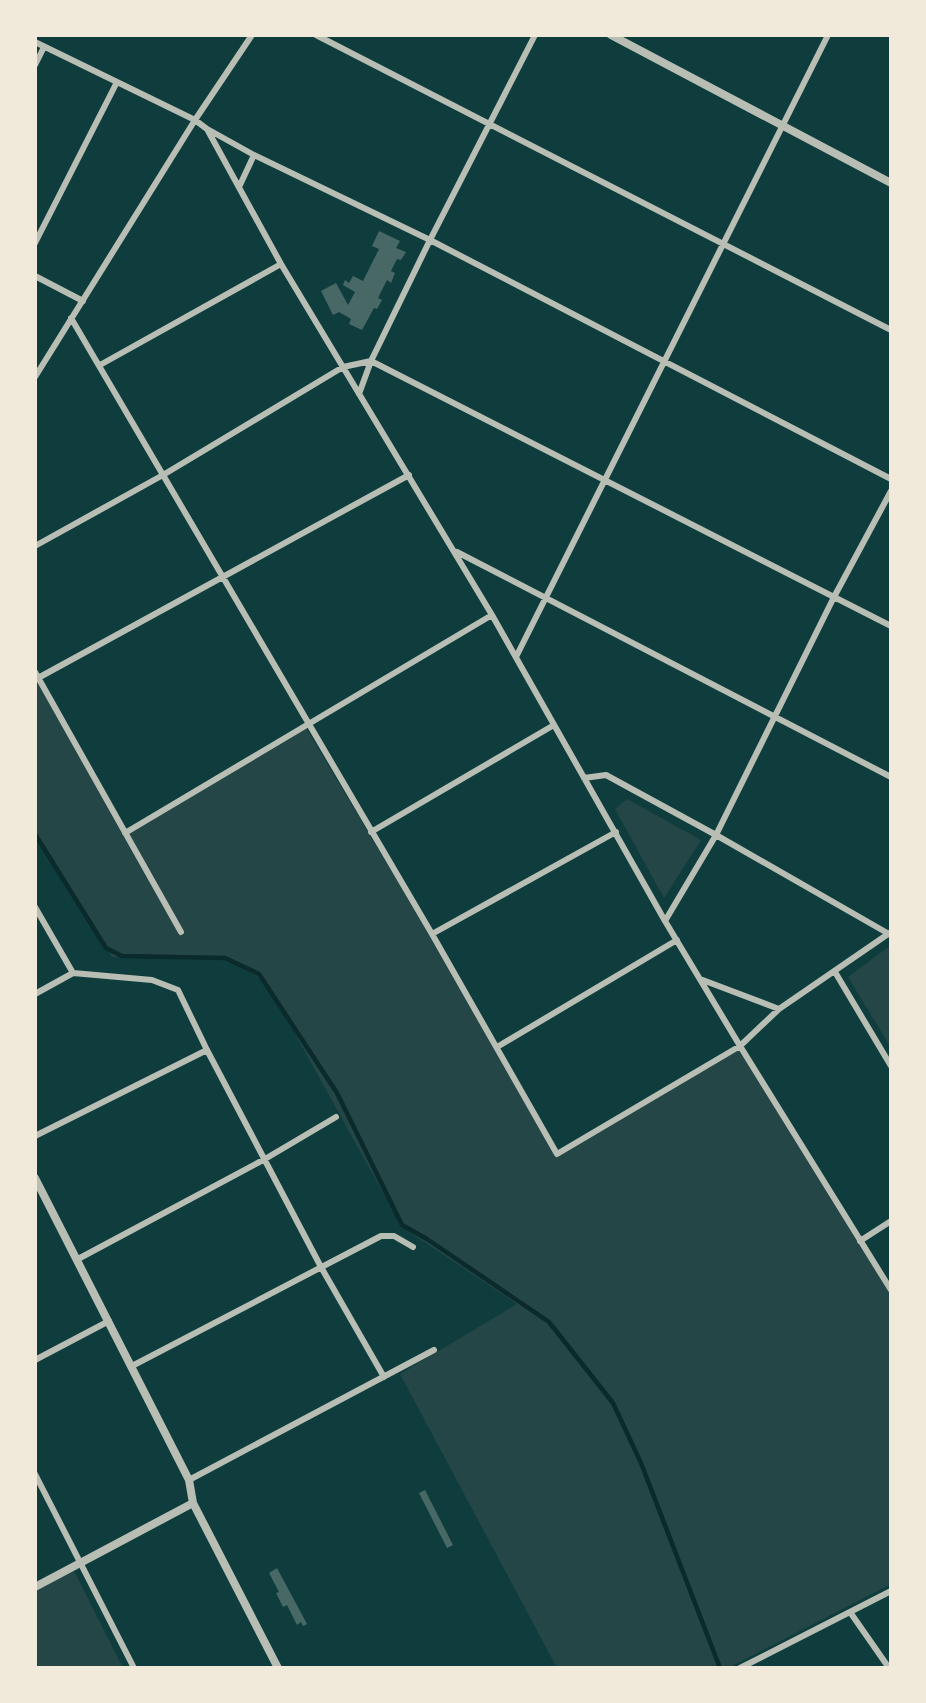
<svg xmlns="http://www.w3.org/2000/svg" width="926" height="1703" viewBox="0 0 926 1703" font-family="'Sofia Sans Condensed',sans-serif">
<style>
.green{fill:#244646}
.lines{fill:none;stroke-linecap:round;stroke-linejoin:round}
.stream{stroke:#0a2a2b;stroke-width:4.5}
.building{fill:#486865}
.minor{stroke:#b8beb3;stroke-width:6}
.tertiary{stroke:#b8beb3;stroke-width:8}
</style>
<rect width="100%" height="100%" fill="#0f3d3e"/>
<path class="green" d="M 38,679 L 125,834 L 306,728 L 430,936 L 557,1156 L 739,1048 L 891,1294 L 891,1584 L 728,1668 L 557,1668 L 400,1374 L 517,1304 L 402,1227 L 267,983 L 226,957 L 112,957 L 35,831 L 35,681 Z
M 627,799 L 701,840 L 664,898 L 615,809 Z
M 891,945 L 891,1048 L 848,977 Z
M 74,1571 L 123,1668 L 35,1668 L 35,1591 Z"/>
<g class="lines">
<path class="stream" d="M 35,834 L 106,948 L 122,956 L 225,958 L 259,974 L 337,1093 L 402,1225 L 427,1239 L 549,1322 L 613,1403 L 641,1463 L 720,1668"/>
</g>
<path class="building" d="M 379,231 L 400,241 L 396,248 L 406,252 L 401,260 L 397,259 L 391,271 L 395,273 L 391,283 L 387,280 L 378,298 L 382,300 L 377,309 L 374,308 L 362,330 L 349,324 L 351,319 L 339,312 L 333,315 L 321,291 L 336,283 L 348,305 L 355,292 L 343,285 L 345,280 L 349,283 L 353,276 L 363,281 L 379,249 L 372,246 Z
M 425,1490 L 453,1545 L 447,1548 L 419,1493 Z
M 277,1568 L 307,1624 L 303,1626 L 301,1622 L 297,1625 L 287,1605 L 283,1607 L 276,1593 L 279,1592 L 269,1573 Z"/>
<g class="lines">
<path class="minor" d="M 316,35 L 891,330
M 35,42 L 195,120 L 207,129 L 281,264 L 492,615 L 665,921 L 740,1046 L 891,1290
M 35,65 L 44,47
M 209,130 L 254,155 L 430,240 L 891,479
M 240,185 L 254,155
M 35,243 L 117,82
M 35,276 L 83,301
M 71,318 L 432,934 L 557,1154 L 740,1046 L 779,1009 L 891,932
M 100,365 L 281,264
M 35,377 L 195,120 L 252,35
M 359,394 L 371,361 L 430,240 L 535,35
M 35,546 L 163,475 L 343,367 L 371,361 L 891,626
M 457,552 L 891,777
M 516,657 L 828,35
M 35,672 L 181,932
M 38,678 L 409,475
M 584,778 L 606,775 L 716,835 L 889,934
M 371,832 L 554,725
M 125,833 L 492,615
M 35,907 L 73,973 L 152,980 L 178,990 L 207,1050 L 321,1267 L 384,1377
M 665,921 L 716,835 L 834,597 L 891,491
M 432,934 L 616,832
M 835,972 L 891,1066
M 700,979 L 779,1009
M 35,994 L 73,973
M 497,1047 L 677,940
M 35,1136 L 207,1050
M 860,1241 L 891,1221
M 78,1259 L 265,1159 L 336,1117
M 35,1360 L 109,1321
M 132,1366 L 381,1236 L 394,1236 L 413,1247
M 35,1474 L 134,1668
M 189,1480 L 434,1350
M 850,1612 L 889,1668
M 740,1668 L 891,1591"/>
<path class="tertiary" d="M 611,35 L 891,183
M 35,1178 L 189,1480 L 193,1503 L 278,1668
M 35,1587 L 193,1503"/>
</g>
<rect width="926" height="1703" fill="none" stroke="#f1e9da" stroke-width="74"/>
</svg>
